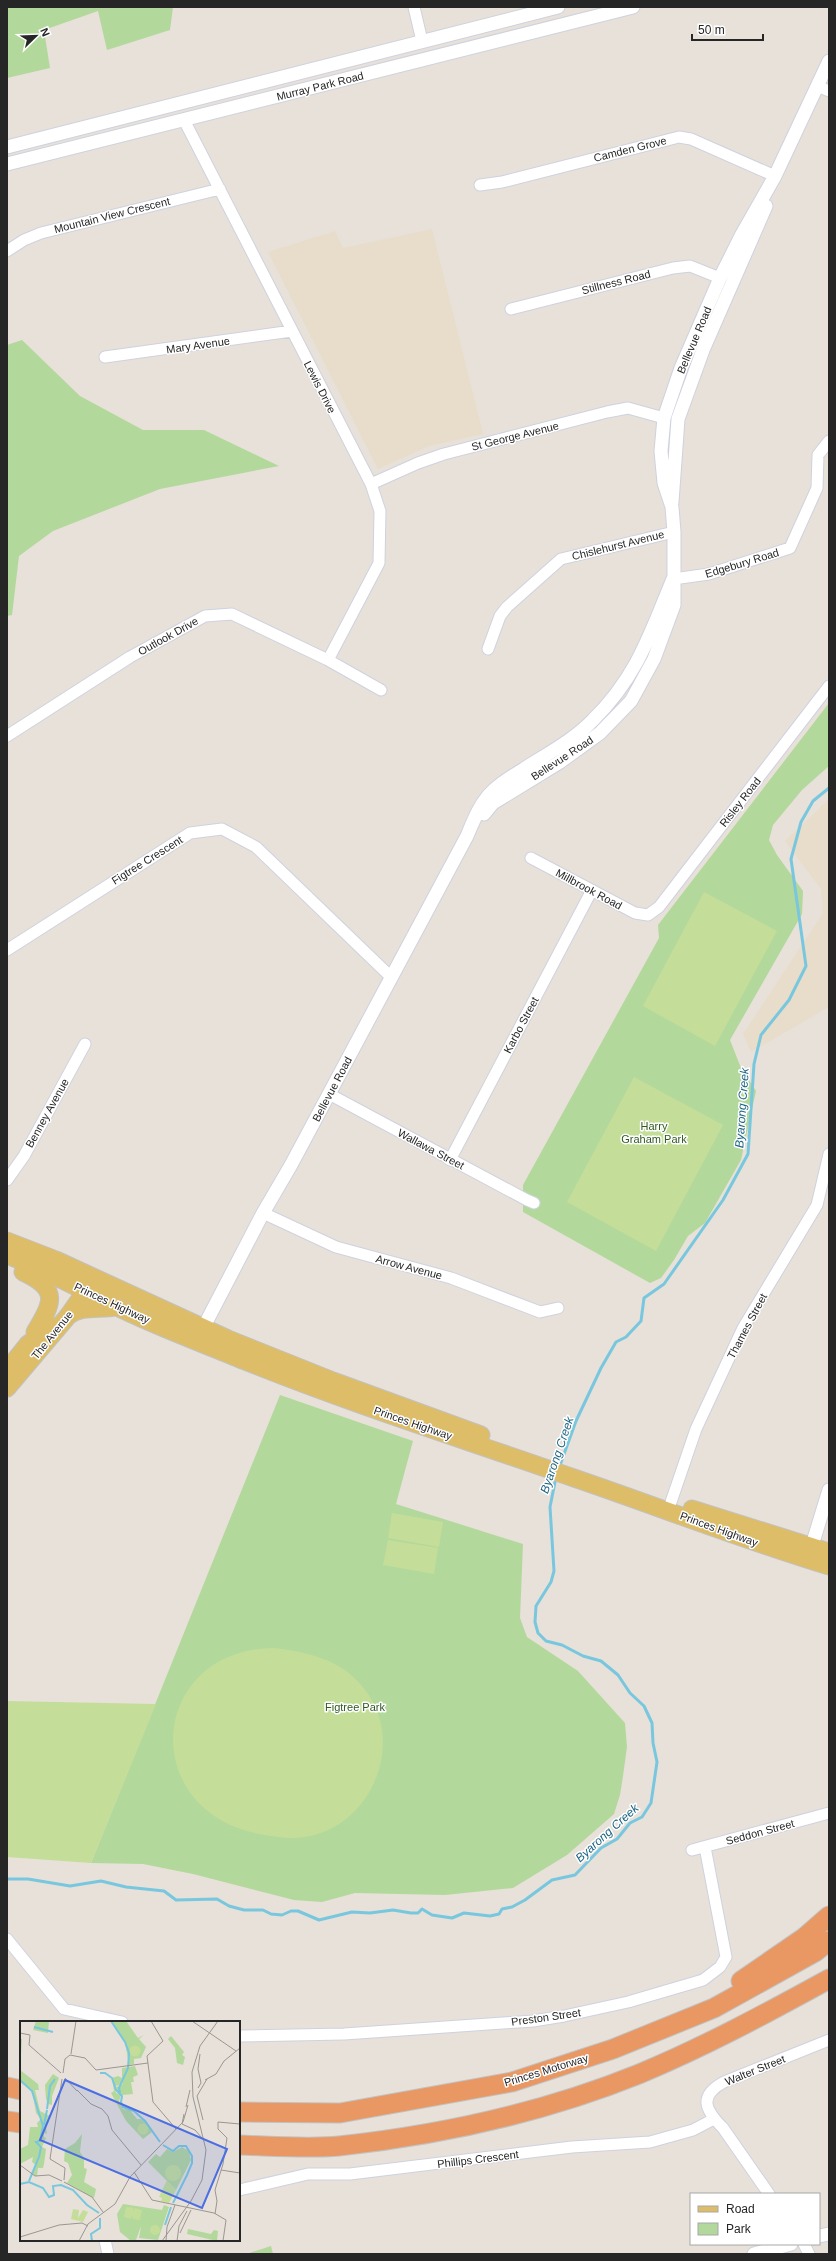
<svg xmlns="http://www.w3.org/2000/svg" width="836" height="2261" viewBox="0 0 836 2261" font-family="Helvetica,sans-serif">
<style>
.education{fill:#e8ddca}
.green{fill:#b3d89c}
.pitch{fill:#c4de99}
.lines{fill:none;stroke-linecap:round;stroke-linejoin:round}
.stream{stroke:#78c7de;stroke-width:3}
.minor-casing{stroke:#cfd2de;stroke-width:13}
.tertiary-casing{stroke:#cfd2de;stroke-width:15}
.primary-casing{stroke:#c2c2c2;stroke-width:19}
.motorway-casing{stroke:#c2c2c2;stroke-width:21}
.minor{stroke:#fff;stroke-width:11}
.tertiary{stroke:#fff;stroke-width:13}
.primary{stroke:#debd68;stroke-width:17}
.motorway{stroke:#e99763;stroke-width:19}
.labels{text-anchor:middle;stroke-width:3;stroke-linejoin:round;paint-order:stroke}
.street-label{font-size:11px;fill:#262626;stroke:#fff}
.park-label{font-size:11px;fill:#2f5921;stroke:#fff}
.water-label{font-size:12px;font-style:italic;fill:#1d6584;stroke:#fff}
.inset-river{fill:none;stroke:#78c7de;stroke-width:2}
.inset-road{fill:none;stroke:#9a9691;stroke-width:1}
.view{fill:#4b6ee2;fill-opacity:0.15;stroke:#4b6ee2;stroke-width:2}
.inset-edge{fill:none;stroke:#262626;stroke-width:2}
</style>
<rect width="100%" height="100%" fill="#e7e1d9"/>
<path class="education" d="M 432,229 L 483,434 L 429,446 L 378,469 L 268,252 L 335,231 L 343,248 Z
M 829,799 L 829,1007 L 751,1052 L 743,1034 L 823,913 L 821,889 L 785,841 Z"/>
<path class="green" d="M 7,7 L 173,7 L 170,30 L 107,50 L 98,11 L 44,30 L 50,68 L 7,78 Z
M 22,340 L 80,396 L 143,430 L 204,430 L 279,466 L 160,489 L 53,531 L 19,556 L 12,615 L 7,616 L 7,345 Z
M 829,703 L 829,766 L 802,790 L 773,825 L 769,840 L 777,855 L 803,891 L 802,914 L 730,1040 L 741,1068 L 756,1091 L 741,1160 L 705,1223 L 688,1236 L 674,1260 L 661,1278 L 650,1283 L 523,1212 L 523,1185 L 659,938 L 658,925 Z
M 280,1395 L 413,1441 L 396,1504 L 523,1544 L 520,1618 L 527,1637 L 578,1671 L 625,1723 L 627,1747 L 623,1776 L 620,1795 L 614,1814 L 567,1855 L 513,1888 L 445,1895 L 355,1893 L 322,1902 L 294,1900 L 193,1874 L 143,1864 L 91,1863 Z
M 271,2246 L 273,2254 L 246,2254 Z"/>
<path class="pitch" d="M 704,892 L 777,931 L 715,1046 L 643,1006 Z
M 634,1077 L 723,1125 L 656,1251 L 567,1202 Z
M 392,1513 L 443,1522 L 439,1547 L 388,1538 Z
M 388,1540 L 438,1548 L 434,1574 L 383,1565 Z
M 274,1648 C 307,1652 340,1659 362,1686 C 411,1743 368,1836 294,1838 C 282,1838 271,1836 259,1834 C 135,1809 150,1649 274,1648 Z
M 7,1701 L 156,1704 L 91,1863 L 7,1857 Z"/>
<g class="lines">
<path class="stream" d="M 559,1468 L 576,1421 L 601,1368 L 616,1342 L 626,1337 L 641,1321 L 644,1298 L 664,1284 L 723,1200 L 748,1154 L 754,1064 L 761,1035 L 789,1000 L 806,966 L 791,859 L 801,822 L 813,801 L 829,788
M 7,1879 L 28,1879 L 70,1886 L 101,1881 L 126,1887 L 164,1891 L 176,1900 L 217,1899 L 229,1906 L 244,1910 L 263,1910 L 271,1914 L 282,1915 L 291,1911 L 298,1911 L 319,1920 L 352,1912 L 370,1913 L 393,1910 L 411,1913 L 418,1913 L 422,1909 L 432,1915 L 452,1918 L 464,1913 L 490,1916 L 499,1914 L 502,1909 L 512,1907 L 525,1900 L 552,1880 L 575,1875 L 601,1848 L 617,1839 L 630,1823 L 642,1817 L 651,1803 L 657,1762 L 653,1743 L 652,1723 L 644,1706 L 630,1693 L 618,1675 L 601,1661 L 583,1656 L 562,1645 L 546,1641 L 538,1633 L 535,1622 L 536,1606 L 551,1582 L 554,1571 L 550,1507 L 556,1477"/>
<defs>
<path id="minor" d="M 414,7 L 422,41
M 817,86 L 829,91
M 184,120 L 371,484 L 380,511 L 379,563 L 328,660
M 480,185 L 502,182 L 679,137 L 691,139 L 775,176
M 7,251 L 24,240 L 41,233 L 220,189
M 511,309 L 673,268 L 690,266 L 720,278
M 105,357 L 292,331
M 371,484 L 418,463 L 444,454 L 607,412 L 628,408 L 664,418
M 673,579 L 709,574 L 790,548 L 817,488 L 818,455 L 829,441
M 488,649 L 500,616 L 507,607 L 561,559 L 674,532
M 7,736 L 130,657 L 205,616 L 232,614 L 328,660 L 381,690
M 531,858 L 635,913 L 648,915 L 659,907 L 829,686
M 7,950 L 190,833 L 222,829 L 256,847 L 391,977
M 329,1094 L 527,1200 L 534,1203
M 450,1160 L 592,890
M 7,1180 L 24,1156 L 85,1044
M 263,1213 L 336,1247 L 451,1278 L 540,1312 L 558,1308
M 671,1502 L 696,1429 L 743,1328 L 817,1205 L 829,1154
M 692,1850 L 829,1813
M 7,1939 L 64,2009 L 122,2022
M 239,2036 L 344,2034 L 533,2021 L 564,2016 L 628,2002 L 703,1980 L 720,1967 L 726,1957 L 705,1847
M 239,2190 L 308,2174 L 350,2174 L 572,2147 L 650,2142 L 693,2130 L 714,2119
M 769,2194 L 723,2128 C 705,2110 698,2096 724,2082 L 829,2040
M 105,2240 L 108,2254
M 804,2244 L 809,2254"/>
<path id="tertiary" d="M 7,147 L 558,7
M 7,164 L 633,7
M 672,502 L 678,419 L 703,350 L 766,206
M 484,814 L 493,803 L 560,762 L 600,733 L 631,701 L 654,659 L 674,605 L 674,532 L 672,507 L 664,483 L 661,451 L 664,418 L 681,368 L 720,278 L 741,236 L 775,176 L 829,61
M 199,1336 L 263,1213 L 291,1165 L 467,836 C 473,822 478,808 488,796 C 498,784 513,776 527,767 C 549,753 575,739 593,720 C 637,677 650,634 673,579
M 809,1555 L 829,1490
M 819,2236 L 829,2234
M 754,2254 L 791,2244"/>
<path id="primary" d="M 7,1241 L 56,1260 L 228,1339 L 333,1381 L 481,1435
M 7,1255 C 44,1269 79,1289 115,1306 C 157,1327 202,1343 245,1361 C 354,1405 463,1439 574,1478 C 659,1507 743,1540 829,1566
M 23,1272 C 60,1289 53,1303 35,1332
M 68,1316 C 81,1305 100,1310 116,1307
M 7,1370 L 28,1344 L 39,1336 L 48,1324
M 7,1388 L 68,1316 L 92,1282
M 692,1509 L 829,1552"/>
<path id="motorway" d="M 741,1981 L 805,1937 L 829,1916
M 7,2087 L 21,2090
M 239,2112 L 340,2113 L 512,2082 L 613,2049 L 714,2008 L 815,1952 L 829,1941
M 7,2121 L 21,2123
M 239,2145 C 272,2146 307,2149 339,2146 C 440,2135 545,2112 639,2074 C 704,2047 767,2013 829,1979"/>
</defs>
<use href="#minor" class="minor-casing"/>
<use href="#tertiary" class="tertiary-casing"/>
<use href="#primary" class="primary-casing"/>
<use href="#motorway" class="motorway-casing"/>
<use href="#minor" class="minor"/>
<use href="#tertiary" class="tertiary"/>
<use href="#primary" class="primary"/>
<use href="#motorway" class="motorway"/>
</g>
<g class="labels">
<g class="street-label">
<text transform="translate(320 86) rotate(-14)" y="4">Murray Park Road</text>
<text transform="translate(630 149) rotate(-14)" y="4">Camden Grove</text>
<text transform="translate(112 215) rotate(-14)" y="4">Mountain View Crescent</text>
<text transform="translate(616 282) rotate(-14)" y="4">Stillness Road</text>
<text transform="translate(694 340) rotate(-67)" y="4">Bellevue Road</text>
<text transform="translate(198 345) rotate(-8)" y="4">Mary Avenue</text>
<text transform="translate(320 387) rotate(63)" y="4">Lewis Drive</text>
<text transform="translate(515 436) rotate(-14)" y="4">St George Avenue</text>
<text transform="translate(618 545) rotate(-14)" y="4">Chislehurst Avenue</text>
<text transform="translate(742 563) rotate(-17)" y="4">Edgebury Road</text>
<text transform="translate(168 636) rotate(-29)" y="4">Outlook Drive</text>
<text transform="translate(562 758) rotate(-33)" y="4">Bellevue Road</text>
<text transform="translate(740 802) rotate(-52)" y="4">Risley Road</text>
<text transform="translate(147 860) rotate(-32)" y="4">Figtree Crescent</text>
<text transform="translate(589 889) rotate(28)" y="4">Millbrook Road</text>
<text transform="translate(521 1025) rotate(-62)" y="4">Karbo Street</text>
<text transform="translate(332 1089) rotate(-62)" y="4">Bellevue Road</text>
<text transform="translate(47 1113) rotate(-61)" y="4">Benney Avenue</text>
<text transform="translate(431 1149) rotate(28)" y="4">Wallawa Street</text>
<text transform="translate(409 1267) rotate(15)" y="4">Arrow Avenue</text>
<text transform="translate(112 1303) rotate(25)" y="4">Princes Highway</text>
<text transform="translate(747 1326) rotate(-62)" y="4">Thames Street</text>
<text transform="translate(52 1335) rotate(-51)" y="4">The Avenue</text>
<text transform="translate(413 1423) rotate(19)" y="4">Princes Highway</text>
<text transform="translate(719 1529) rotate(20)" y="4">Princes Highway</text>
<text transform="translate(760 1832) rotate(-15)" y="4">Seddon Street</text>
<text transform="translate(546 2017) rotate(-8)" y="4">Preston Street</text>
<text transform="translate(546 2070) rotate(-17)" y="4">Princes Motorway</text>
<text transform="translate(755 2070) rotate(-22)" y="4">Walter Street</text>
<text transform="translate(478 2159) rotate(-7)" y="4">Phillips Crescent</text>
</g>
<g class="park-label">
<text x="654" y="1130">Harry<tspan x="654" dy="13">Graham Park</tspan></text>
<text x="355" y="1711">Figtree Park</text>
</g>
<g class="water-label">
<text transform="translate(742 1108) rotate(-86)" y="4">Byarong Creek</text>
<text transform="translate(557 1455) rotate(-71)" y="4">Byarong Creek</text>
<text transform="translate(607 1833) rotate(-42)" y="4">Byarong Creek</text>
</g>
</g>
<g transform="translate(20 2021)">
<rect width="220" height="220" fill="#e7e1d9"/>
<path d="M 16,0 L 29,0 L 28,12 L 13,9 ZM 92,0 L 106,0 L 118,17 L 124,14 L 119,18 L 126,26 L 121,37 L 114,38 L 114,43 L 109,44 L 105,21 ZM 151,15 L 164,31 L 162,34 L 165,36 L 163,44 L 157,42 L 155,27 L 148,18 ZM 0,18 L 2,18 L 0,49 L 18,63 L 19,69 L 15,69 L 20,90 L 30,95 L 26,106 L 27,113 L 24,112 L 24,116 L 26,117 L 22,126 L 26,128 L 24,143 L 23,147 L 18,147 L 17,155 L 11,153 L 16,144 L 12,141 L 13,136 L 0,143 L 0,128 L 8,124 L 10,106 L 18,106 L 17,102 L 21,98 L 16,92 L 12,69 L 0,61 ZM 115,45 L 118,54 L 113,56 L 114,61 L 111,61 L 113,73 L 102,74 L 97,71 L 96,66 L 102,64 L 104,57 L 101,64 L 95,65 L 95,69 L 96,72 L 101,74 L 99,80 L 103,88 L 110,89 L 117,98 L 121,98 L 129,105 L 132,111 L 123,118 L 106,100 L 91,72 L 94,70 L 92,57 L 98,55 L 102,57 L 102,47 ZM 33,53 L 39,57 L 32,75 L 32,84 L 28,83 L 26,78 L 25,64 ZM 62,113 L 60,131 L 64,137 L 64,147 L 67,148 L 64,161 L 76,168 L 74,177 L 47,162 L 52,154 L 48,142 L 44,140 L 45,128 L 55,122 ZM 162,126 L 169,130 L 171,139 L 156,169 L 128,141 L 136,133 L 140,136 L 147,128 L 153,131 ZM 103,183 L 142,189 L 144,184 L 149,186 L 138,219 L 119,217 L 121,205 L 116,219 L 111,220 L 100,211 L 97,193 ZM 168,208 L 191,213 L 194,209 L 198,210 L 197,220 L 167,213 Z" fill="#b3d89c"/>
<path d="M109.5 30a5.5 5.5 0 1 1 11 0a5.5 5.5 0 1 1-11 0ZM117.5 108a5.5 5.5 0 1 1 11 0a5.5 5.5 0 1 1-11 0ZM145 152a8 8 0 1 1 16 0a8 8 0 1 1-16 0ZM 147,159 L 156,169 L 149,182 L 141,180 L 142,177 L 139,176 ZM 106,186 L 114,187 L 113,192 L 115,187 L 122,189 L 120,199 L 113,198 L 112,194 L 111,198 L 104,196 ZM 53,188 L 59,189 L 58,197 L 63,189 L 68,191 L 63,201 L 51,198 ZM130 209a5 5 0 1 1 10 0a5 5 0 1 1-10 0Z" fill="#c4de99"/>
<path class="inset-river" d="M 91,0 L 105,21 L 109,32 L 108,47 L 99,67 L 100,72M 14,6 L 33,11M 80,52 L 85,52 L 92,57 L 96,69 L 102,75 L 101,81 L 103,86 L 114,90 L 125,100 L 140,121M 0,59 L 12,70 L 23,105 L 20,120 L 16,121 L 21,126 L 19,136 L 9,160M 27,88 L 30,65 L 35,58M 24,104 L 27,89M 143,124 L 153,130 L 159,125 L 166,125 L 172,135 L 172,142 L 167,154 L 153,182M 0,163 L 9,161 L 23,167 L 29,176 L 34,174 L 33,165 L 41,164 L 53,169 L 67,184 L 79,192M 145,204 L 151,186M 72,220 L 71,213 L 80,207 L 80,197"/>
<path class="inset-road" d="M 131,0 L 143,20 L 127,35 L 133,81 L 156,108M 172,0 L 216,30M 0,12 L 10,14 L 9,24 L 41,52M 51,33 L 56,0M 43,52 L 45,38 L 50,34 L 65,37 L 76,49 L 128,42M 45,57 L 57,70M 42,58 L 30,138 L 45,147 L 44,159M 185,59 L 196,53 L 204,40 L 220,27M 178,67 L 181,62 L 178,48 L 180,33M 57,69 L 71,83 L 82,88M 166,86 L 170,69M 82,88 L 88,95 L 92,109 L 121,144M 164,93 L 162,103 L 175,109 L 182,117M 183,99 L 177,75 L 187,58M 0,144 L 15,155 L 29,154 L 42,160M 201,149 L 220,152M 114,151 L 132,179 L 194,192 L 206,199 L 203,220M 44,161 L 72,176 L 83,191M 195,193 L 197,180 L 195,169 L 203,143 L 207,117 L 198,108 L 198,101 L 220,103M 160,212 L 171,189M 0,216 L 39,204 L 62,202 L 68,205M 59,220 L 68,203 L 95,183 L 110,156 L 163,101 L 168,84M 142,220 L 171,180 L 182,159 L 186,129 L 173,76 L 172,51 L 180,25 L 198,0M 146,220 L 147,206 L 155,184M 157,220 L 159,205 L 167,190"/>
<path class="view" d="M 45,59 L 207,128 L 182,187 L 20,119 Z"/>
<rect width="220" height="220" class="inset-edge"/>
</g>
<rect width="836" height="2261" fill="none" stroke="#262626" stroke-width="16"/>
<rect x="690" y="2193" width="130" height="52" fill="#ffffff" stroke="#a8a8a8"/>
<rect x="698" y="2206" width="20" height="6" fill="#debd68" stroke="#a8a8a8"/>
<text x="726" y="2213" font-size="12" fill="#262626">Road</text>
<rect x="698" y="2223" width="20" height="12" fill="#b3d89c" stroke="#a8a8a8"/>
<text x="726" y="2233" font-size="12" fill="#262626">Park</text>
<g transform="translate(36 36) rotate(67)" stroke="#ffffff" stroke-width="3" paint-order="stroke">
<path d="M0-3L7 15L0 10L-7 15Z" fill="#262626"/>
<text y="-6" font-size="11" font-weight="bold" text-anchor="middle" fill="#262626">N</text>
</g>
<path d="M692 34v6h71v-6" fill="none" stroke="#262626" stroke-width="2"/>
<text x="698" y="34" font-size="12" fill="#262626" stroke="#ffffff" stroke-width="3" paint-order="stroke">50 m</text>
</svg>
